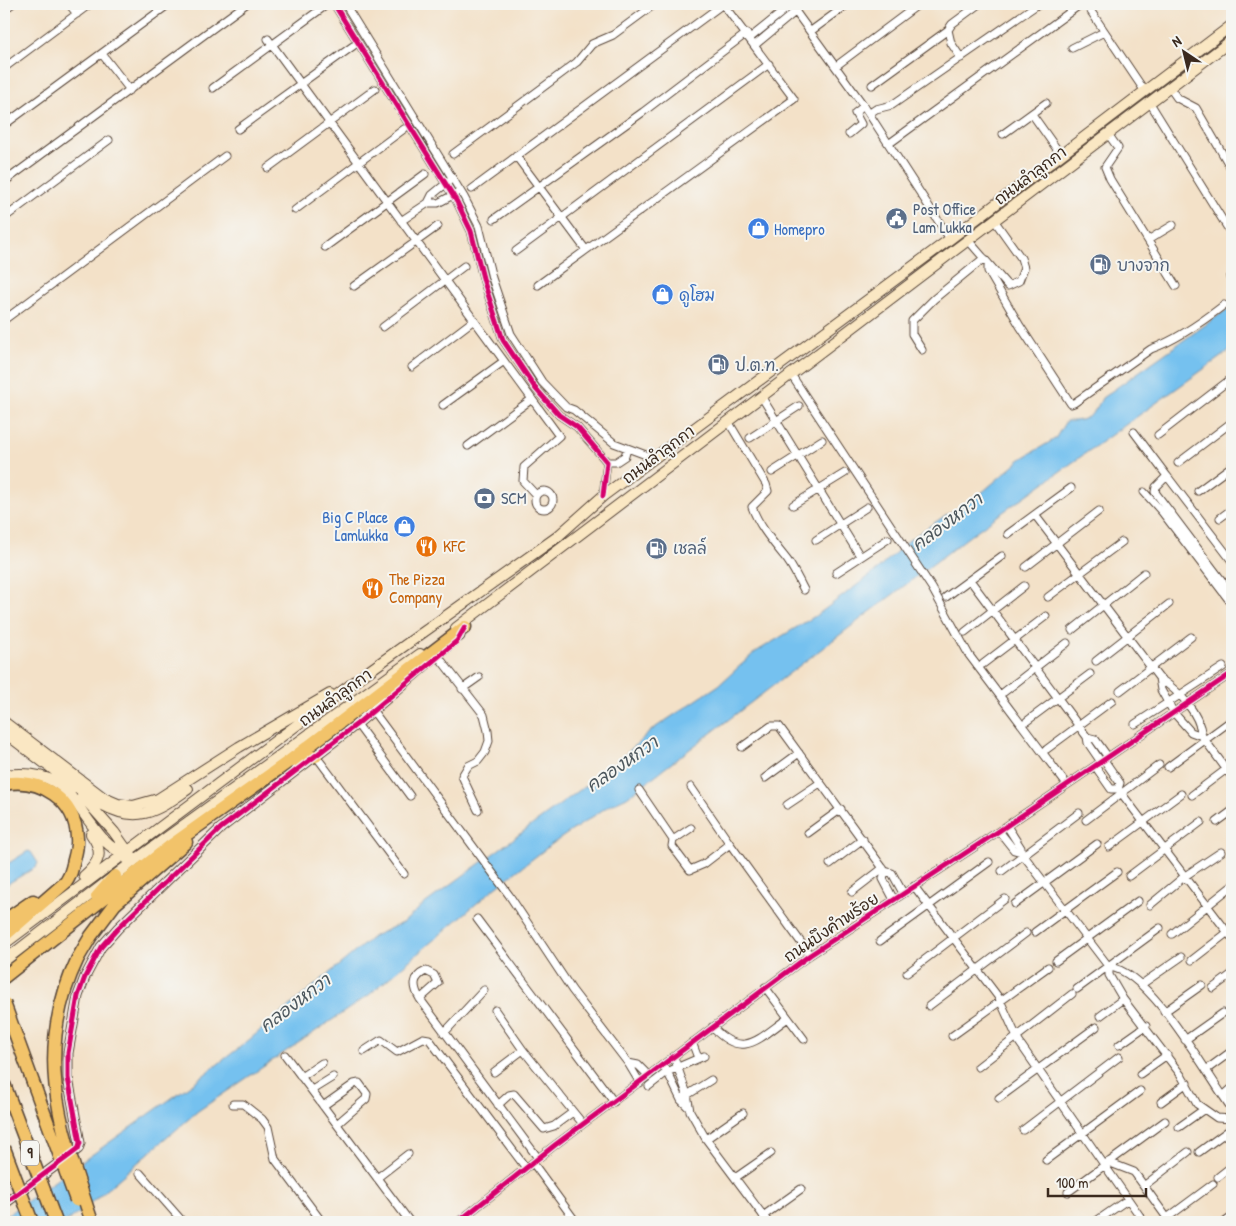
<svg xmlns="http://www.w3.org/2000/svg" width="1236" height="1226" viewBox="0 0 1236 1226" font-family="'Patrick Hand','Playpen Sans Thai',sans-serif">
<style>
.water{fill:#75c1ef;stroke:#587686}
.lines{fill:none;stroke-linecap:round;stroke-linejoin:round}
.minor-casing{stroke:#574538;stroke-width:9}
.tertiary-casing{stroke:#574538;stroke-width:11}
.secondary-casing{stroke:#574538;stroke-width:12}
.motorway-casing{stroke:#574538;stroke-width:15}
.minor{stroke:#fff;stroke-width:7}
.tertiary{stroke:#fff;stroke-width:9}
.secondary{stroke:#fae7c3;stroke-width:10}
.motorway{stroke:#f2c36a;stroke-width:12}
.motorway-bridge-casing{stroke:#574538;stroke-width:15;stroke-linecap:butt}
.motorway-bridge{stroke:#f2c36a;stroke-width:12}
.cycleway-casing{stroke:#f6f6f2;stroke-width:8}
.cycleway{stroke:#d6006c;stroke-width:5}
.labels{text-anchor:middle;stroke-width:4;stroke-linejoin:round;paint-order:stroke}
.shield{fill:#f6f6f2;stroke:#73675e;stroke-width:1}
.shield-label{font-size:15px;font-weight:bold;fill:#3b2a1e}
.street-label{font-size:16px;fill:#3b2a1e;stroke:#f6f6f2}
.service-label{font-size:16px;fill:#4e5e75;stroke:#f6f6f2;text-anchor:start}
.shop-label{font-size:16px;fill:#366cbe;stroke:#f6f6f2;text-anchor:start}
.food-label{font-size:16px;fill:#c56008;stroke:#f6f6f2;text-anchor:start}
.water-label{font-size:18px;font-style:italic;fill:#4c575d;stroke:#f6f6f2}
</style>
<rect width="100%" height="100%" fill="#f6f6f2"/>
<filter id="ink" filterUnits="userSpaceOnUse"><feTurbulence type="fractalNoise" baseFrequency=".02" numOctaves="2"/><feDisplacementMap in="SourceGraphic" scale="10" xChannelSelector="R" yChannelSelector="G"/><feConvolveMatrix kernelMatrix="1 2 1 2 8 2 1 2 1" color-interpolation-filters="sRGB"/></filter>
<filter id="wash" filterUnits="userSpaceOnUse"><feTurbulence type="fractalNoise" baseFrequency=".0096" numOctaves="4" result="noise"/><feDisplacementMap in="SourceGraphic" scale="20" xChannelSelector="R" yChannelSelector="G"/><feGaussianBlur stdDeviation="1.12" result="paint"/><feColorMatrix in="noise" values="0 0 0 0 0 0 0 0 0 0 0 0 0 0 0 0 0 1.4 0 .05"/><feComposite in="paint" operator="in"/></filter>
<g filter="url(#wash)">
<rect width="100%" height="100%" fill="#f3e1c8"/>
<path class="water" d="M 1232,306 L 1232,349 L 975,532 L 627,797 L 610,805 L 552,844 L 496,887 L 369,995 L 198,1111 L 79,1213 L 65,1222 L 4,1222 L 4,1217 L 196,1081 L 244,1044 L 374,936 L 404,922 L 423,905 L 614,765 L 653,729 L 719,685 L 754,653 L 817,615 L 876,571 L 909,540 L 946,515 L 972,501 L 1021,459 L 1055,439 L 1066,421 C 1087,422 1094,415 1102,398 Z
M 28,851 L 31,852 L 38,863 L 36,867 L 4,886 L 4,866 Z"/>
</g>
<g filter="url(#ink)">
<g class="lines">
<defs>
<path id="minor" d="M 69,4 L 77,14
M 334,4 L 457,202 L 471,231 L 484,282 L 503,340 L 536,389 L 559,415 L 577,427 L 607,462 L 603,496
M 345,4 L 464,197 L 479,226 L 492,278 L 511,334 L 542,382 L 566,407 L 574,410 L 614,443 L 654,458
M 790,4 L 864,106 L 950,239
M 1086,4 L 1144,90
M 4,10 L 12,4
M 811,31 L 848,4
M 750,38 L 791,5
M 268,39 L 559,436 L 524,467 L 523,481 L 536,495
M 755,45 L 796,11
M 1072,48 L 1104,32
M 102,54 L 130,90
M 961,58 L 951,43 L 948,30 L 952,24 L 979,4
M 836,66 L 919,4
M 4,68 L 90,4
M 872,85 L 948,30
M 213,88 L 325,6
M 1170,88 L 1177,98 L 1196,108 L 1232,170
M 1150,103 L 1232,235
M 870,113 L 876,109 L 892,105 L 1038,4
M 1032,114 L 1061,155
M 4,125 L 169,4
M 238,129 L 353,46
M 849,134 L 861,124 L 855,113 L 864,106
M 1003,134 L 1046,103
M 1108,134 L 1118,148 L 1105,167 L 1110,179 L 1176,286
M 890,143 L 1081,4
M 453,154 L 577,62 L 592,44 L 613,35 L 655,4
M 516,156 L 586,250
M 268,168 L 375,89
M 4,182 L 246,4
M 472,189 L 723,4
M 428,203 L 438,203 L 455,194
M 295,210 L 404,129
M 4,218 L 109,140
M 494,219 L 643,112 L 747,33
M 401,221 L 428,203 L 432,195 L 448,182
M 968,240 L 1008,286 L 1019,281 L 1024,268 L 1021,258 L 994,220
M 1148,240 L 1173,225
M 325,247 L 425,174
M 516,251 L 769,64
M 988,263 L 988,271 L 1020,326 L 1071,404 L 1074,403 L 1151,349 C 1177,340 1202,322 1224,305
M 1230,278 L 1232,276
M 538,285 L 794,99 L 723,4
M 354,286 L 438,226
M 4,320 L 225,156
M 383,327 L 464,266
M 922,350 L 912,334 L 912,321 L 934,299 L 984,258
M 412,367 L 474,320
M 790,373 L 932,588 L 969,655 L 1067,785
M 761,396 L 860,556
M 443,405 L 504,361
M 728,421 L 766,484 L 768,491 L 752,507 C 759,526 772,541 784,556 C 793,566 798,579 804,590
M 1134,432 L 1167,476 L 1156,487 L 1155,492 L 1232,594
M 1158,435 L 1232,378
M 750,438 L 799,406
M 468,446 L 532,399
M 607,462 L 616,462 L 625,456 L 627,449
M 1178,463 L 1232,422
M 772,472 L 822,440
M 1167,476 L 1232,561
M535 500a9 9 0 1 1 18 0a9 9 0 1 1-18 0Z
M 1198,491 L 1232,466
M 1144,492 L 1162,512 L 1232,604
M 793,505 L 845,473
M 1035,515 L 1159,678 C 1179,691 1199,712 1202,736
M 1220,518 L 1232,509
M 1008,534 L 1071,488
M 816,540 L 867,507
M 1026,567 L 1099,511
M 836,573 L 888,539
M 970,580 L 1087,737 L 1088,743 L 1101,762
M 946,597 L 1002,556
M 1048,597 L 1122,542
M 1072,630 L 1144,573
M 965,632 L 1024,586
M 438,656 L 484,715 L 488,731 L 489,741 L 485,752 L 478,761 L 468,766 L 462,776 L 478,810
M 1096,661 L 1169,604
M 983,664 L 1046,616
M 1159,678 L 1161,690 L 1174,713 L 1191,732 L 1202,736 L 1232,777
M 462,689 L 479,677
M 1120,691 L 1191,637
M 1004,692 L 1067,643
M 373,711 L 509,895 L 572,990 L 628,1063 L 640,1083
M 1027,721 L 1090,674
M 357,724 L 410,796
M 1135,724 L 1223,667
M 1087,737 L 1095,739 L 1108,757
M 742,747 L 771,726 L 779,726 L 885,871 L 892,873 L 903,893
M 1047,749 L 1112,701
M 316,756 L 404,874
M 1104,760 L 1120,783 L 1118,789
M 1095,766 L 1111,789 L 1118,789 L 1122,794 L 1232,938
M 1168,767 L 1232,720
M 765,778 L 799,753
M 691,787 L 730,844
M 639,790 L 673,840 L 672,846 L 690,870 L 704,864 L 730,844 L 810,955
M 1192,795 L 1232,765
M 787,805 L 820,783
M 1086,820 L 1159,765
M 1217,822 L 1232,811
M 1007,826 L 1021,848 L 1021,852 L 1109,967 L 1109,975 L 1123,999 L 1181,1075 L 1197,1104 L 1217,1118 L 1232,1119
M 999,831 L 1014,850 L 1021,852
M 808,833 L 841,809
M 673,840 L 691,828
M 1109,847 L 1181,794
M 830,864 L 863,839
M 885,871 L 883,879 L 894,900
M 1002,871 L 1079,813
M 1129,876 L 1201,822
M 914,886 L 999,998 L 1019,1042 L 1144,1222
M 852,892 L 883,868
M 1015,904 L 1097,844
M 1150,905 L 1185,876 L 1221,852
M 477,919 L 614,1102
M 1035,932 L 1117,872
M 1172,934 L 1232,886
M 880,941 L 989,862
M 1192,960 L 1232,929
M 1056,961 L 1138,901
M 1109,967 C 1151,971 1207,1075 1232,1109
M 907,973 L 1005,899
M 1142,984 L 1181,957
M 765,987 L 804,1039
M 1213,988 L 1232,974
M 1077,989 L 1160,928
M 420,999 L 438,983 L 434,975 L 426,971 C 412,977 413,987 420,999 L 538,1158
M 929,1006 L 1026,933
M 495,1010 L 523,1050 L 583,1124
M 1164,1012 L 1202,985
M 1100,1016 L 1123,999
M 712,1027 C 743,1060 758,1039 788,1018
M 444,1033 L 484,990
M 952,1036 L 1048,967
M 1185,1040 L 1223,1013
M 692,1042 L 698,1058
M 1119,1045 L 1146,1026
M 364,1051 L 381,1040 L 397,1052 L 423,1038 L 429,1039 L 526,1168
M 285,1055 L 410,1222
M 674,1057 L 687,1094 L 690,1111 L 706,1139 L 768,1222
M 628,1063 L 638,1065 L 649,1076
M 978,1067 L 1072,994
M 666,1069 L 681,1100 L 688,1107
M 1206,1070 L 1232,1051
M 494,1072 L 523,1050
M 1140,1074 L 1167,1055
M 301,1077 L 322,1063
M 649,1086 L 667,1072 L 704,1056
M 312,1090 L 333,1077
M 1223,1096 L 1232,1088
M 684,1097 L 711,1080
M 999,1098 L 1096,1027
M 1161,1102 L 1187,1083
M 233,1104 L 243,1104 L 262,1119 L 268,1127 L 275,1159 L 322,1222
M 498,1105 L 509,1095 L 514,1094 L 544,1129 L 554,1126 L 573,1112
M 323,1106 L 354,1084 L 359,1083 L 367,1094 L 366,1099 L 337,1124
M 1179,1127 L 1203,1110
M 1023,1130 L 1119,1057
M 706,1139 L 743,1113
M 1199,1152 L 1232,1128
M 1046,1160 L 1140,1091
M 1108,1162 L 1134,1172 L 1170,1222
M 533,1163 L 576,1222
M 140,1173 L 183,1222
M 1218,1177 L 1232,1166
M 377,1178 L 408,1154
M 735,1178 L 771,1153
M 1145,1185 L 1188,1152
M 1068,1192 L 1165,1121
M 763,1216 L 801,1189
M 1167,1218 L 1213,1184
M 458,1222 L 555,1145 L 810,955 L 999,831 L 1232,673
M 1095,1222 L 1127,1200
M 1225,1222 L 1232,1217"/>
<path id="tertiary" d="M 4,1204 L 78,1149 L 80,1143 L 68,1078 L 68,1053 L 78,996 L 85,977 L 101,947 L 118,928 L 221,828 L 357,724 L 460,636"/>
<path id="secondary" d="M 456,628 L 1232,40
M 4,722 L 104,798 L 118,804 L 133,806 L 158,799 L 239,747 L 330,694
M 4,732 L 47,765
M 42,761 C 70,781 109,822 145,813 C 161,809 175,798 188,789
M 4,775 C 68,767 69,801 105,841 C 111,848 120,851 126,858
M 82,796 L 114,832 L 131,856
M 84,876 C 100,862 104,852 91,834
M 4,944 L 369,671 L 557,537 L 603,496 L 950,239 L 1232,25
M 4,961 L 134,861 L 420,654"/>
<path id="motorway" d="M 293,761 L 316,756
M 4,784 C 40,777 76,800 77,838 C 78,848 75,855 73,864 C 71,872 71,875 66,882 L 4,936
M 97,897 L 115,876
M 4,921 L 33,901
M 78,958 L 91,936 L 115,904 L 186,842
M 4,977 L 169,847 L 288,762 L 465,627"/>
</defs>
<use href="#minor" class="minor-casing"/>
<use href="#tertiary" class="tertiary-casing"/>
<use href="#secondary" class="secondary-casing"/>
<use href="#motorway" class="motorway-casing"/>
<use href="#minor" class="minor"/>
<use href="#tertiary" class="tertiary"/>
<use href="#secondary" class="secondary"/>
<use href="#motorway" class="motorway"/>
<defs>
<path id="motorway-bridge" d="M 78,958 C 32,1053 61,1129 92,1222
M 4,1003 L 76,1200
M 4,1084 L 56,1222
M 4,1148 L 32,1222"/>
</defs>
<use href="#motorway-bridge" class="motorway-bridge-casing"/>
<use href="#motorway-bridge" class="motorway-bridge"/>
<defs>
<path id="cycleway" d="M 334,4 L 457,202 L 471,231 L 484,282 L 503,340 L 536,389 L 559,415 L 577,427 L 607,462 L 603,496
M 4,1204 L 78,1149 L 80,1143 L 68,1078 L 68,1053 L 78,996 L 85,977 L 101,947 L 118,928 L 221,828 L 357,724 L 457,641 L 465,627
M 458,1222 L 555,1145 L 810,955 L 999,831 L 1232,673"/>
</defs>
<use href="#cycleway" class="cycleway-casing"/>
<use href="#cycleway" class="cycleway"/>
</g>
</g>
<defs>
<symbol id="civic-disc" viewBox="-11 -11 22 22"><circle r="9.5" fill="#5c6f8a" stroke="#f6f6f2"/><path d="M-.6-6.5H3V-4.5H.6V-3L4-1V1h2V6H-6V1h2V-1L-.6-3ZM-1.2 2.5V6h2.4V2.5Z" fill="#fff"/></symbol>
<symbol id="shop-disc" viewBox="-11 -11 22 22"><circle r="9.5" fill="#3f7fe0" stroke="#f6f6f2"/><path d="M-5-2.5h2.3a2.7 3.5 0 0 1 5.4 0H5L5.5 6h-11ZM-1.5-2.5h3a1.5 2.3 0 0 0-3 0Z" fill="#fff"/></symbol>
<symbol id="fuel-disc" viewBox="-11 -11 22 22"><circle r="9.5" fill="#5c6f8a" stroke="#f6f6f2"/><path d="M-5.5-6h7V0h2V4h1.3V-2.5L3-4.5l.8-.8L6-3V5H2.5V1h-1V6h-7ZM-4.2-4.7v3.2H.2V-4.7Z" fill="#fff"/></symbol>
<symbol id="bank-disc" viewBox="-11 -11 22 22"><circle r="9.5" fill="#5c6f8a" stroke="#f6f6f2"/><path d="M-6-4H6V4H-6ZM0-2.3a2.3 2.3 0 1 0 0 4.6a2.3 2.3 0 1 0 0-4.6Z" fill="#fff"/></symbol>
<symbol id="restaurant-disc" viewBox="-11 -11 22 22"><circle r="9.5" fill="#e8710a" stroke="#f6f6f2"/><path d="M-5-6h1v4h1v-4h1v4h1v-4h1v5L-1.5 .5V6h-2V.5L-5-1ZM5-6V6H3V1.5H1.5Q1.5-4 5-6Z" fill="#fff"/></symbol>
</defs>
<g fill-rule="evenodd">
<use href="#civic-disc" x="884" y="206" width="25" height="25"/>
<use href="#shop-disc" x="746" y="216" width="25" height="25"/>
<use href="#fuel-disc" x="1088" y="252" width="25" height="25"/>
<use href="#shop-disc" x="650" y="282" width="25" height="25"/>
<use href="#fuel-disc" x="706" y="352" width="25" height="25"/>
<use href="#bank-disc" x="472" y="486" width="25" height="25"/>
<use href="#shop-disc" x="392" y="514" width="25" height="25"/>
<use href="#restaurant-disc" x="414" y="534" width="25" height="25"/>
<use href="#fuel-disc" x="644" y="536" width="25" height="25"/>
<use href="#restaurant-disc" x="360" y="576" width="25" height="25"/>
</g>
<g class="labels">
<rect class="shield" x="21" y="1140.5" width="18" height="25" rx="4"/>
<g class="shield-label">
<text x="30" y="1158">9</text>
</g>
<g class="street-label">
<text transform="translate(1030 175) rotate(-37)" y="6">ถนนลำลูกกา</text>
<text transform="translate(658 454) rotate(-37)" y="6">ถนนลำลูกกา</text>
<text transform="translate(335 697) rotate(-36)" y="6">ถนนลำลูกกา</text>
<text transform="translate(831 927) rotate(-34)" y="6">ถนนบึงคำพร้อย</text>
</g>
<g class="service-label">
<text x="913" y="215">Post Office<tspan x="913" dy="18">Lam Lukka</tspan></text>
<text x="1117" y="271">บางจาก</text>
<text x="735" y="371">ป.ต.ท.</text>
<text x="501" y="504">SCM</text>
<text x="673" y="554">เชลล์</text>
</g>
<g class="shop-label">
<text x="774" y="235">Homepro</text>
<text x="679" y="301">ดูโฮม</text>
<text x="388" y="523" text-anchor="end">Big C Place<tspan x="388" dy="18">Lamlukka</tspan></text>
</g>
<g class="food-label">
<text x="443" y="552">KFC</text>
<text x="389" y="585">The Pizza<tspan x="389" dy="18">Company</tspan></text>
</g>
<g class="water-label">
<text transform="translate(947 522) rotate(-37)" y="6">คลองหกวา</text>
<text transform="translate(622 764) rotate(-35)" y="6">คลองหกวา</text>
<text transform="translate(295 1003) rotate(-37)" y="6">คลองหกวา</text>
</g>
</g>
<rect width="1236" height="1226" fill="none" stroke="#f6f6f2" stroke-width="20"/>
<g transform="translate(1184 52) rotate(325)" stroke="#f6f6f2" stroke-width="4" paint-order="stroke">
<path d="M0-4L9 19L0 12L-9 19Z" fill="#3b2a1e"/>
<text y="-8" font-size="14" font-weight="bold" text-anchor="middle" fill="#3b2a1e">N</text>
</g>
<path d="M1048 1188v8h98v-8" fill="none" stroke="#3b2a1e" stroke-width="2.5"/>
<text x="1056" y="1188" font-size="15" fill="#3b2a1e" stroke="#f6f6f2" stroke-width="4" paint-order="stroke">100 m</text>
</svg>
